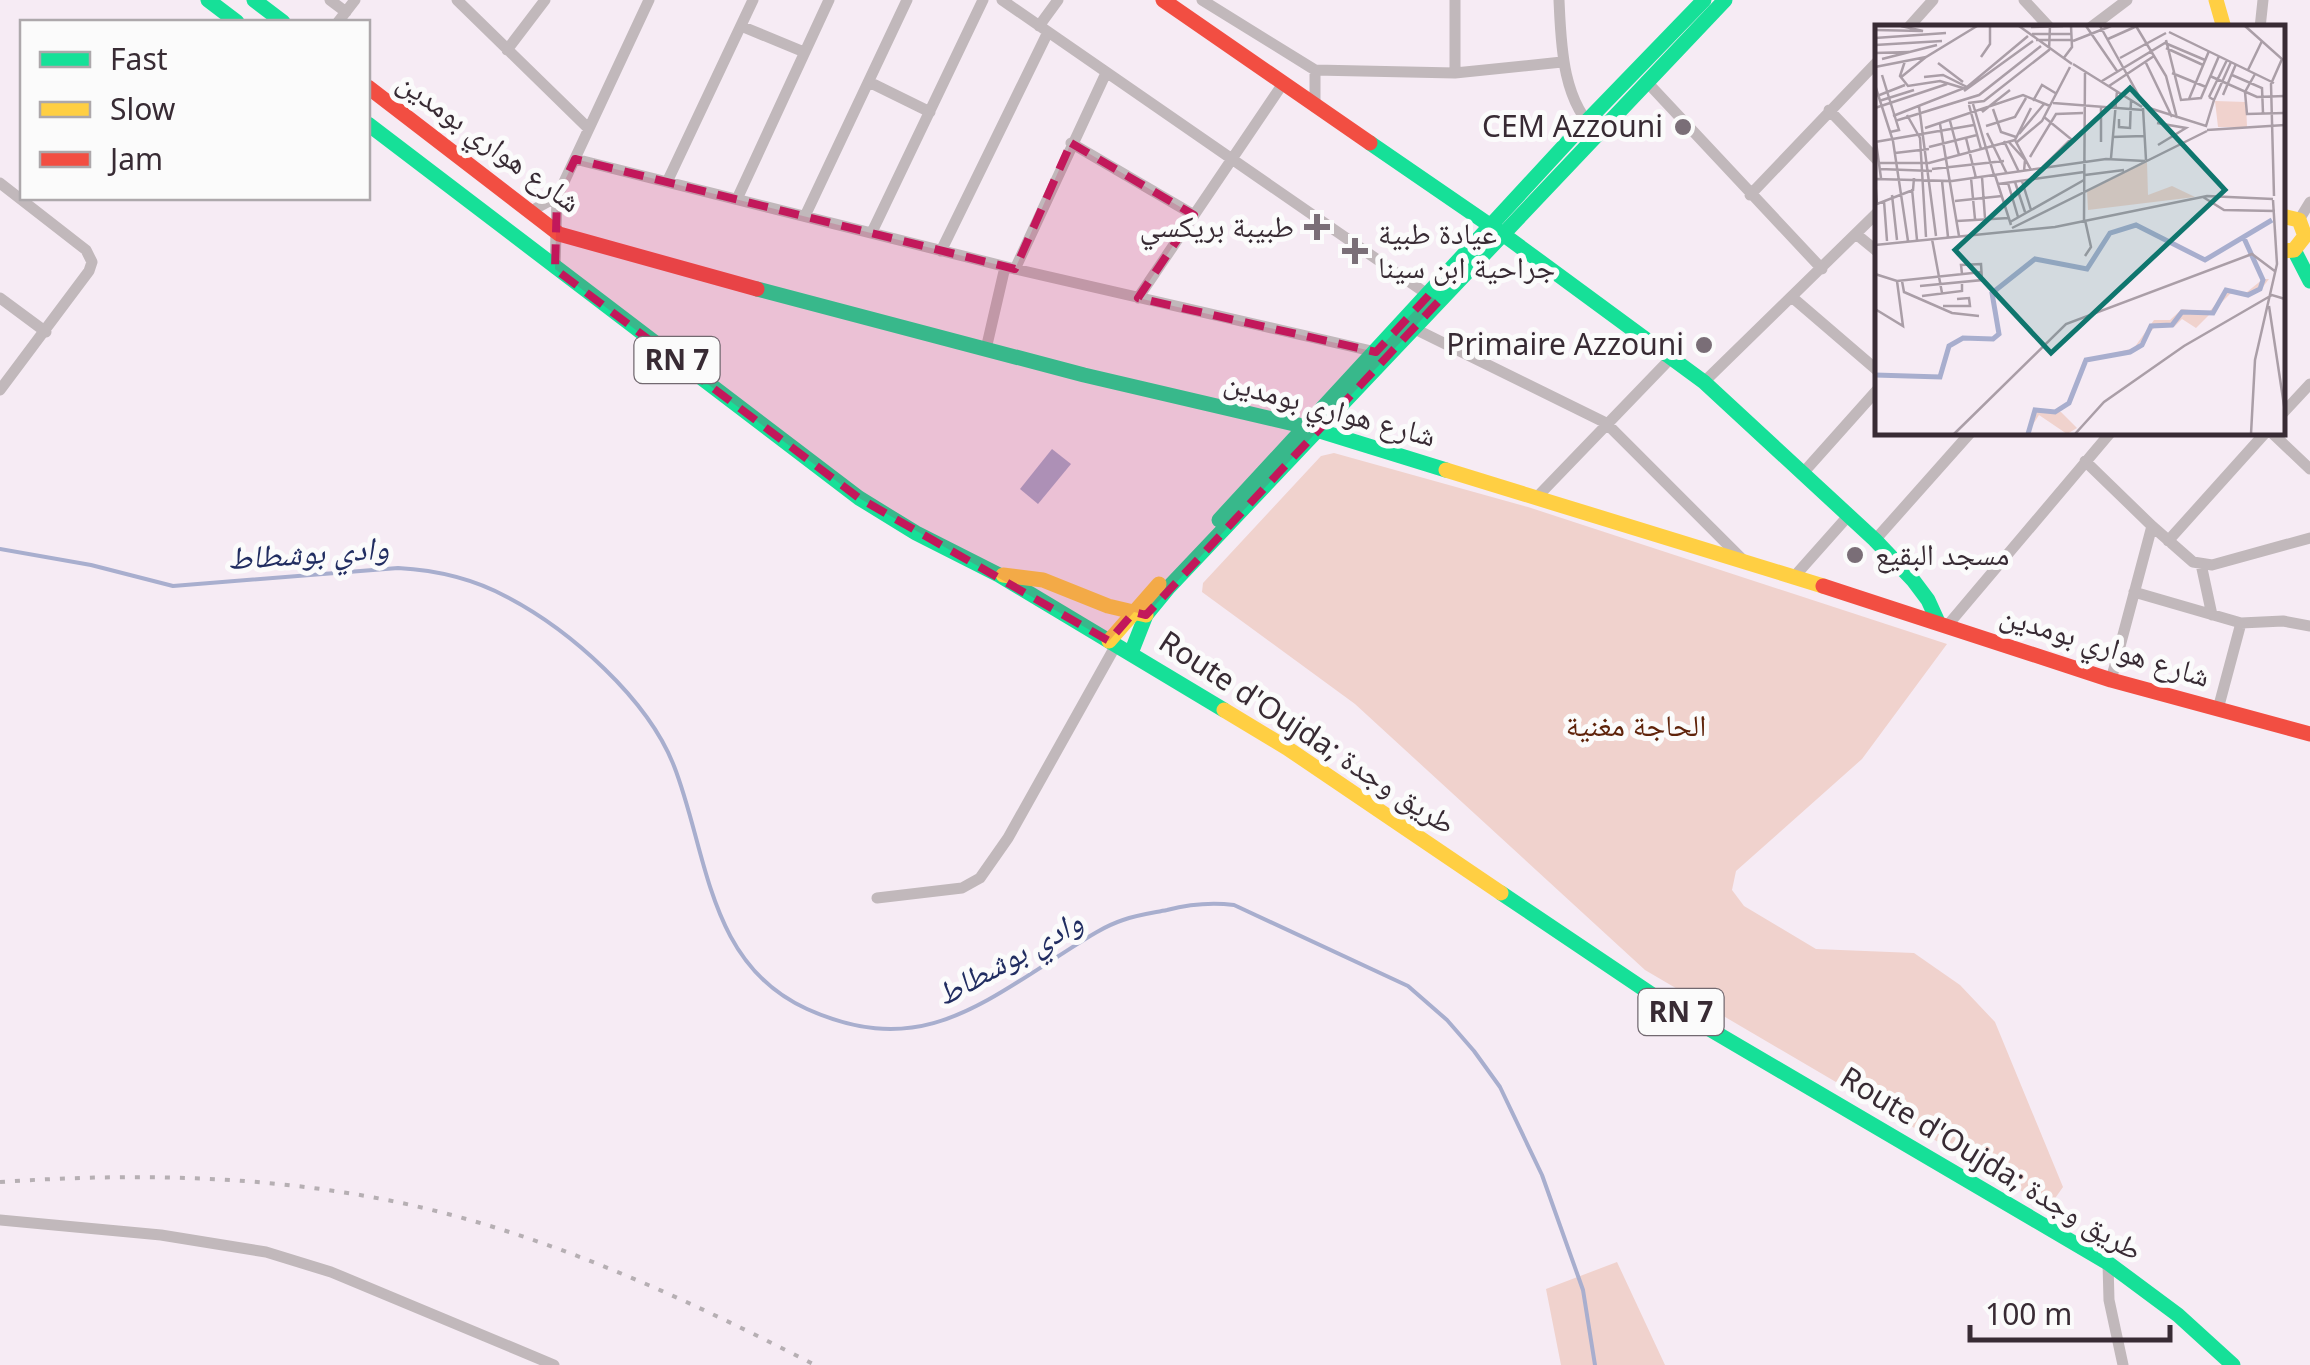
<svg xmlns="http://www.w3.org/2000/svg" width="2310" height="1365" viewBox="0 0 2310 1365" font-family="'Noto Sans','Noto Naskh Arabic',sans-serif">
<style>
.green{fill:#f0d2cd}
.water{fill:#a8aece}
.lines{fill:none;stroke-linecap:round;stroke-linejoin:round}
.stream{stroke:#a8aece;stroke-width:4}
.street{stroke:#c1b8bb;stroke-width:11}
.fast{stroke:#16e098;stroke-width:15}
.slow{stroke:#ffcf43;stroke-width:15}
.jam{stroke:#f24e42;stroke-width:15}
.rail{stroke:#b6afb3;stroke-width:4;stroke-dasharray:5 10;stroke-linecap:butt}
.marked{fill:#c2185b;fill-opacity:0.2;stroke:#c2185b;stroke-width:8;stroke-dasharray:20 12;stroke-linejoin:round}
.poi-dot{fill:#7a6e77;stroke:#fbfbfb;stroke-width:4}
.labels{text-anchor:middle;stroke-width:10;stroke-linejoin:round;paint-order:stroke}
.shield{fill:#fbfbfb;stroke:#726970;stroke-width:2.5}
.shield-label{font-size:28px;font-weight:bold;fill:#382b34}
.poi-label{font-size:30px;fill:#382b34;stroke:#fbfbfb;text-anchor:end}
.street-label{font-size:30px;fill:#382b34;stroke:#fbfbfb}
.park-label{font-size:30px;fill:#5f230a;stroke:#fbfbfb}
.water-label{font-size:32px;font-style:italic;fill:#212d61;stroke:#fbfbfb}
.inset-river{fill:none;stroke:#a8aece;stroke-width:5}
.inset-road{fill:none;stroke:#aa9ea7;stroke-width:2.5}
.view{fill:#0f766e;fill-opacity:0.15;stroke:#0f766e;stroke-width:5}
.inset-edge{fill:none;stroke:#382b34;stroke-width:5}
</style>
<rect width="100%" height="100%" fill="#f6ebf4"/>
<path class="green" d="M 1334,453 L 1528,507 L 1947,644 L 1862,759 L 1736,871 L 1732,890 L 1744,906 L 1816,949 L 1914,953 L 1960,985 L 1995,1022 L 2063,1187 L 2049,1207 L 1645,970 L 1355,704 L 1202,592 L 1203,583 L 1321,456 Z
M 1617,1262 L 1665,1365 L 1561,1365 L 1546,1289 Z"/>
<path class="water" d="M 1052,449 L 1071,464 L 1038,504 L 1020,489 Z"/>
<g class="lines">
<path class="stream" d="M 0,549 L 91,565 L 173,586 L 398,568 C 435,570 474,579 507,597 C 570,630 648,699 674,766 C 708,853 707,964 807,1009 C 912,1056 970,1013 1057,957 C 1078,944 1099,928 1123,920 C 1137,915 1152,913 1167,910 C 1190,904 1210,902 1234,905 L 1408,986 L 1447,1020 L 1474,1051 L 1500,1087 L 1542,1175 L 1583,1290 L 1595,1365"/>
<path class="street" d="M 330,0 L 346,12
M 457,0 L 588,128
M 1002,0 L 1430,296
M 1202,0 L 1315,70
M 1455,0 L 1455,73
M 1559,0 C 1561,44 1562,102 1598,133
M 2024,0 L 2050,28
M 338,22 L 355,0
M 741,26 L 804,52
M 1039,26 L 1058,0
M 1908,28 L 1933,0
M 2090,28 L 2127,0
M 2260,28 L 2263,0
M 507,50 L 545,0
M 1646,81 L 1822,269
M 869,82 L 930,112
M 1315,107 L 1315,70 L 1455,73 L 1562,62
M 1829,110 L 1878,161
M 1071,143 L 1194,215
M 575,159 L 1015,269 L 1376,352
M 668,180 L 753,0
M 0,183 L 86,250 L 92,262 L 89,271 L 0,390
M 1750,195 L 1878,61
M 737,199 L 829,0
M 529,212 L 557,197
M 805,216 L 907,0
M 2299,220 L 2310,202
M 872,232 L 983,0
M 1856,234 L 1878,252
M 941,251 L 1048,32
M 555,269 L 557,197 L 649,0
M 1015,269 L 1106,73
M 0,298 L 46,332
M 1138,298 L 1282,85
M 1793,298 L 1878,371
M 1413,328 L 1606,423 L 1745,562
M 986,349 L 1005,267
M 1704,382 L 1878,212
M 2282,414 L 2310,384
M 2271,432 L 2310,469
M 2085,461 L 2152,526 L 2111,680
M 1803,473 L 1878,389
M 1537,497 L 1672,357
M 2152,526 L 2193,562 L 2212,565 L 2310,538
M 1875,540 L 1971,432
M 2168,541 L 2266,432
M 2201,564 L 2212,615
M 1793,578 L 1849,515
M 2134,592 L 2241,623 L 2283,621 L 2310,626
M 1947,626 L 2111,432
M 2218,709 L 2241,623
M 877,898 L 962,888 L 980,878 L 1008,838 L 1116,645
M 0,1220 L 161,1235 L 266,1252 L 331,1272 L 554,1365
M 2108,1263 L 2109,1300 L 2123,1365"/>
<path class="fast" d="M 208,0 L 237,22
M 254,0 L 283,22
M 368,124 L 859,498 L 916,533 L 999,575 L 1224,710
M 1370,143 L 1504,235 L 1704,382 L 1875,540 L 1913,580 L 1928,600 L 1938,622
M 2294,250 L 2310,281
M 757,289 L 1084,375 L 1307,427 L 1446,470
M 1219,520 L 1586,122 L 1704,0
M 1131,653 L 1146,615 L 1169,587 L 1725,0
M 1501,893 L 1660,1000 L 2108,1263 L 2178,1315 L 2233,1365"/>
<path class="slow" d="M 2216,0 L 2224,28
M 2282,216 L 2299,220 L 2305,236 L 2294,250 L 2282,251
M 1446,470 L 1823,586
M 1003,575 L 1043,580 L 1108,606 L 1146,615
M 1109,641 L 1159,584
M 1224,710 L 1287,748 L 1501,893"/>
<path class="jam" d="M 1163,0 L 1370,143
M 368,87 L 559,234 L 757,289
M 1823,586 L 2111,680 L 2310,734"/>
<path class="rail" d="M 0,1182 C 131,1173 264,1175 392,1201 C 540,1231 681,1296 815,1365"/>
</g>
<path class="marked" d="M 1071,143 L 1194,215 L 1138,298 L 1376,352 L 1429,295 L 1438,302 L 1146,615 L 1134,612 L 1109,641 L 859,498 L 555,269 L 557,197 L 575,159 L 1015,269 Z"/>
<g class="poi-dot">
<circle cx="1683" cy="127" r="10"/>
<path d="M1312 212h10v10h10v10h-10v10h-10v-10h-10v-10h10z"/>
<path d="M1350 236h10v10h10v10h-10v10h-10v-10h-10v-10h10z"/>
<circle cx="1704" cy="345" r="10"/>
<circle cx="1855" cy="555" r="10"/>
</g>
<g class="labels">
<g class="shield">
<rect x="634.5" y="337" width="85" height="46" rx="8"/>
<rect x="1638.5" y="989" width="85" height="46" rx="8"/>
</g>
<g class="shield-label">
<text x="677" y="370">RN 7</text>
<text x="1681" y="1022">RN 7</text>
</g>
<g class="poi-label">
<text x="1663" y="137">CEM Azzouni</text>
<text x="1294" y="237">طبيبة بريكسي</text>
<text x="1378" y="244" text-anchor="start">عيادة طبية<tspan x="1378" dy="34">جراحية ابن سينا</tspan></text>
<text x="1684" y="355">Primaire Azzouni</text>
<text x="1875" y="565" text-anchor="start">مسجد البقيع</text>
</g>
<g class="street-label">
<text transform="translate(489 142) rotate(36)" y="10">شارع هواري بومدين</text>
<text transform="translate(1330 409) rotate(15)" y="10">شارع هواري بومدين</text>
<text transform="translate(2105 646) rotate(17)" y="10">شارع هواري بومدين</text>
<text transform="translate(1307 733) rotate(33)" y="10">Route d'Oujda; طريق وجدة</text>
<text transform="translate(1991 1164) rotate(31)" y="10">Route d'Oujda; طريق وجدة</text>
</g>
<g class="park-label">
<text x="1636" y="736">الحاجة مغنية</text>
</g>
<g class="water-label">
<text transform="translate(308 553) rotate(-4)" y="11">وادي بوشطاط</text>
<text transform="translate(1009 958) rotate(-29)" y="11">وادي بوشطاط</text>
</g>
</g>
<g transform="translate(1875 25)">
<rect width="410" height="410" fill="#f6ebf4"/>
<path d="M 340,76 L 371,77 L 372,102 L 343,102 ZM 272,137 L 273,170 L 297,161 L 320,172 L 213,185 L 212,166 ZM 388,254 L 394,254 L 384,267 L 355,269 L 321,303 L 307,294 L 299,302 L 281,301 L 257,326 L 212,337 L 193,381 L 208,336 L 259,323 L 279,295 L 295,295 L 307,284 L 334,287 L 351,267 L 372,267 ZM 160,385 L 186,387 L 202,403 L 192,409 L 164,390 L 152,409 Z" fill="#f0d2cd"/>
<path class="inset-river" d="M 0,350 L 65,352 L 74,321 L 88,313 L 118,314 L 124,309 L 117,268 L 160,234 L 212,244 L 235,208 L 261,200 L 330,235 L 397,195M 153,409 L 160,385 L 180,387 L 194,378 L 211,335 L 255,327 L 267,320 L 276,301 L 297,300 L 307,287 L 338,288 L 351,265 L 373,270 L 385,264 L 388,255 L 368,211"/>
<path class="inset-road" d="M 144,1 L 197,39M 211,1 L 242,46M 225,1 L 269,80M 261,1 L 291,51 L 302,93M 370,1 L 407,34 L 396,59 L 399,171M 156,2 L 188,1M 0,5 L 48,6 L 26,1M 294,7 L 399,58M 157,9 L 196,9M 0,13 L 71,8M 233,14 L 262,1M 161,15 L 197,15M 291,15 L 306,75 L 326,73 L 344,31M 198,16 L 236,1M 0,20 L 67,16M 291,23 L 328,40M 0,28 L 34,27M 106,32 L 115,19 L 115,1M 245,33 L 291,8M 7,34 L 62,20M 188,34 L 197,22 L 196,1M 30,36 L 25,51 L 33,61 L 65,56 L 88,63M 63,38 L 88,57M 271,38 L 297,92M 198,39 L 267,82M 0,42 L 51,32 L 102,1M 373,45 L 387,16M 297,48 L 331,62M 380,49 L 370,67 L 372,89 L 410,88M 7,50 L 24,105 L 15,107M 357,50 L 387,63 L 388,88M 335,51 L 382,72 L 410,71M 49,52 L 68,50 L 92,62M 25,53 L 51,32M 227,56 L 290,18 L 330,35M 0,60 L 18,116 L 33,216M 234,61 L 279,31M 89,66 L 158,16M 348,70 L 361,39M 2,71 L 30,60M 334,72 L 339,75 L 356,37M 334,72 L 352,35M 314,74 L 334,26M 4,76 L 39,65M 158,76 L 167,60 L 182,69M 93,78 L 109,76 L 174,25 L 175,1M 178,78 L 268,85M 98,79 L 119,150M 94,80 L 106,124M 44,81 L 61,211M 226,82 L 226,117M 271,82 L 331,101 L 339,75M 0,83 L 72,59M 156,83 L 140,115 L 156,145M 268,83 L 271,135M 118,84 L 126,107 L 141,112M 107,87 L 135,65M 32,90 L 45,113 L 51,212M 18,91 L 92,62 L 153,11M 244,94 L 244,102 L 255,103 L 256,75M 20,96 L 104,70 L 166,21M 75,96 L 84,130M 282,98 L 311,103 L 283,120M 65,99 L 84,211M 111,101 L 140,92 L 151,73M 50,103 L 148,70 L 175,81M 332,105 L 410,100M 112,108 L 132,149M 144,109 L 169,79M 237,112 L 269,111M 91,113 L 101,153M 129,116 L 144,147M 133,116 L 150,135 L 149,146M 0,117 L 99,100M 1,117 L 6,153M 142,117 L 167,96 L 195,42M 54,122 L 102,110M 20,128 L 54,124M 155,132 L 181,89 L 208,88M 236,133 L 242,66M 4,138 L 54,138 L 140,115M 168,142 L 196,114 L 169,92M 5,144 L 57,146M 57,144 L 129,136M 120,150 L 136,200M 210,150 L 249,145M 107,152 L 110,193M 96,153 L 100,194M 0,154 L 77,156 L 231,134 L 270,136M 0,154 L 2,179 L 38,165 L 39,153M 67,156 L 73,212M 147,156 L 156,185M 140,157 L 150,187M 133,158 L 143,192M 123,159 L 209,147M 37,164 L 42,215M 17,170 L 22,215M 328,172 L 349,185 L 400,186M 9,176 L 12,216M 80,176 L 127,171M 209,195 L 210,46M 82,196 L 134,193M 135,197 L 209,155M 137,203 L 332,106M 57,214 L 67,268M 0,220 L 180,202 L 332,171 L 398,174M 210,231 L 216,222 L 210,195M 0,249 L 22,256 L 107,247M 27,256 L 29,267 L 77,288 L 104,291M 45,261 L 107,255 L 106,239 L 86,240 L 87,249M 47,271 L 87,266 L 87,257M 68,281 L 95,281 L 94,273 L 82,274M 394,281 L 410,387M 0,284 L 28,301 L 22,256M 79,409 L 191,299 L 377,229 L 401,247M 200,409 L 229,377 L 309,321 L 397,270 L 410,274M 376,409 L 380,335 L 402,239 L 398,175"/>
<path class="view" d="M 255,63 L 350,165 L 176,328 L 80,225 Z"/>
<rect width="410" height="410" class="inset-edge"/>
</g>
<rect x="20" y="20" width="350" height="180" fill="#fbfbfb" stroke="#ada8ab" stroke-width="2.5"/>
<rect x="40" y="52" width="50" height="15" fill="#16e098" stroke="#ada8ab" stroke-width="2.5"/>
<text x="110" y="70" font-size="30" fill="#382b34">Fast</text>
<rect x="40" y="102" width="50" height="15" fill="#ffcf43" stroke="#ada8ab" stroke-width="2.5"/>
<text x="110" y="120" font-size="30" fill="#382b34">Slow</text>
<rect x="40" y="152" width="50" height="15" fill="#f24e42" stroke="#ada8ab" stroke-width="2.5"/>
<text x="110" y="170" font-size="30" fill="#382b34">Jam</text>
<path d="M1970 1325v15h200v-15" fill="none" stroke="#382b34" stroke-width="5"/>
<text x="1985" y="1325" font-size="30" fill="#382b34" stroke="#fbfbfb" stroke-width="8" paint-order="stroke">100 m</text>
</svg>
